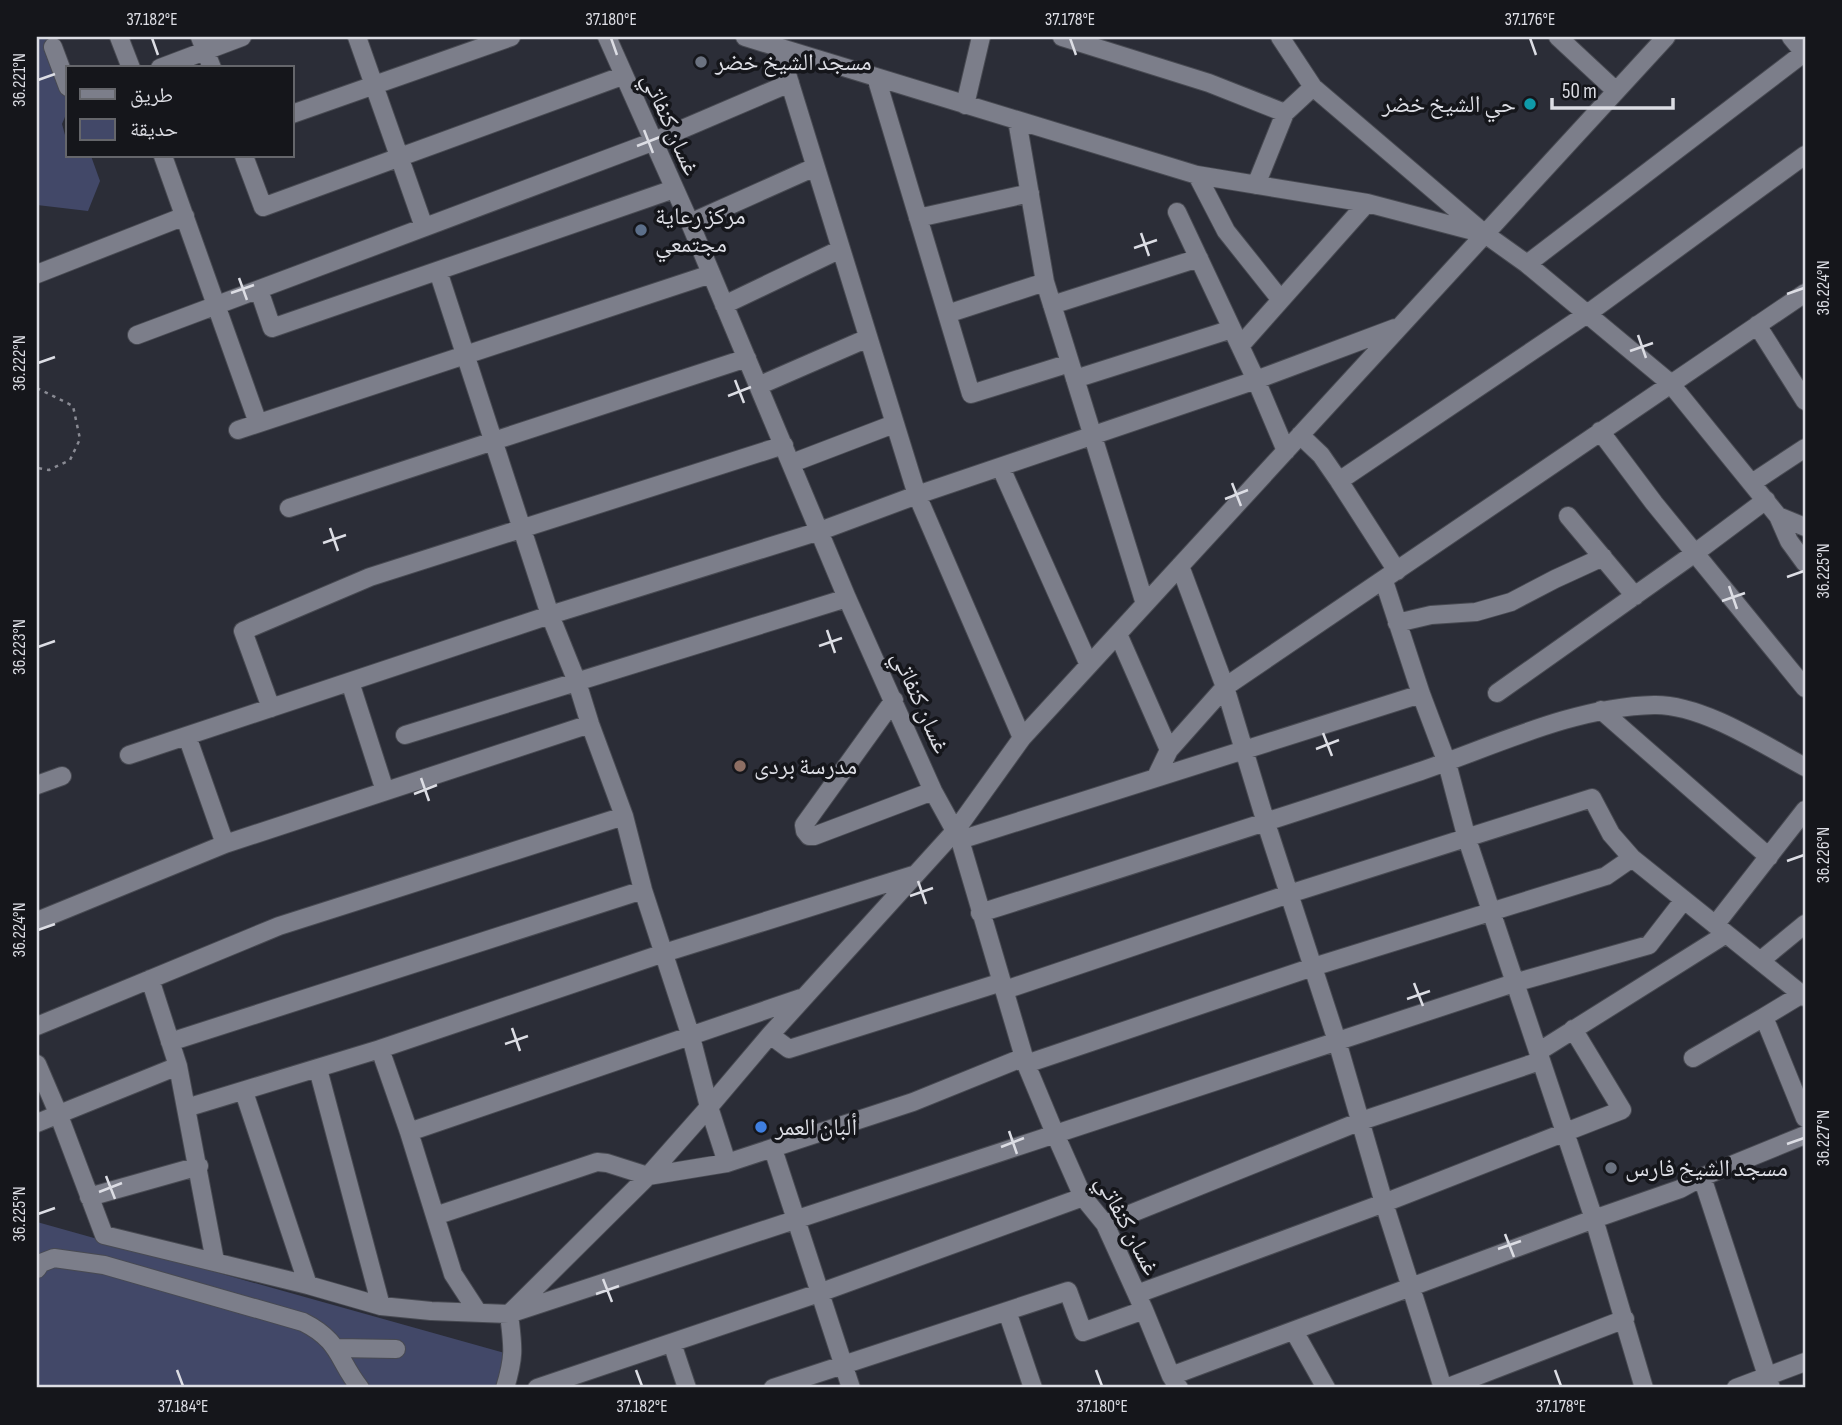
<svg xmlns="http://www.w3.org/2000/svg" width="1842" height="1425" viewBox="0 0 1842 1425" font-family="'Sofia Sans Condensed','Noto Naskh Arabic',sans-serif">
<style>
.green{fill:#424868}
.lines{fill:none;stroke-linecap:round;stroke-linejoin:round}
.minor-casing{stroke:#484a52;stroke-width:20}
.path{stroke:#898a93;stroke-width:2.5;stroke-dasharray:3.5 5;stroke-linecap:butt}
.minor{stroke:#7c7e8a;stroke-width:18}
.ticks{fill:none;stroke:#dcdde4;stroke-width:2.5}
.worship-dot{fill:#6b7280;stroke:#15161b;stroke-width:2.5}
.culture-dot{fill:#0f9aa8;stroke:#15161b;stroke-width:2.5}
.service-dot{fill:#5c6f8a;stroke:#15161b;stroke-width:2.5}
.education-dot{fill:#8d6e63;stroke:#15161b;stroke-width:2.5}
.shop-dot{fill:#3f7fe0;stroke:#15161b;stroke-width:2.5}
.labels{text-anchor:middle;stroke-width:7;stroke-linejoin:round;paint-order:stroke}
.poi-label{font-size:24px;fill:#dcdde4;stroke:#15161b;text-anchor:start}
.street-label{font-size:24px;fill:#dcdde4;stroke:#15161b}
.neatline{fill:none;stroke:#dcdde4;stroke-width:2.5}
.ticks-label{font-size:18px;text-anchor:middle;fill:#dcdde4}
</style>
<rect width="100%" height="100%" fill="#2b2d37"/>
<path class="green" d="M 37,37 L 49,37 C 60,65 77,94 62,124 L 68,146 L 68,156 L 91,156 L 100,181 L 88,211 L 37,205 Z
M 37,1222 L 515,1356 L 506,1388 L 37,1388 Z"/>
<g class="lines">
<defs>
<path id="minor" d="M 119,37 L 131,68
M 200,37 L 212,68
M 357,37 L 424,227
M 607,37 L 690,223 L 847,598 L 933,791 L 960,840 L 1026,1064 L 1056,1136 L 1083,1197 L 1105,1224 L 1144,1310 L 1171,1376 L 1179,1388
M 745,37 L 1197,175 L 1367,203 L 1485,234
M 1062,37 L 1209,83 L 1285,113
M 1280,37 L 1313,87 L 1485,234 L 1527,264 L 1670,383 L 1778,516 L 1805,527
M 1558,37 L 1616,91
M 1791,37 L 1805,54
M 53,47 L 68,87
M 779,48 L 917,495 L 1022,738
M 160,68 L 242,37
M 876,77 L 971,394 L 1070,363
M 965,105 L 981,37
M 292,114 L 511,37
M 1017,120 L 1045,282 L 1145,604
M 163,156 L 258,423
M 244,156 L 263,207 L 622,76
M 1197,175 L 1226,231 L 1281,300
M 1256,185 L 1285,113 L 1313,87
M 1177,212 L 1256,380 L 1286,451
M 918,218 L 1030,193
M 690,223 L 815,167
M 1527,264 L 1805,52
M 438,271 L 550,615 L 577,682 L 590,724 L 624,816 L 643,890 L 691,1037 L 709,1107 L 727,1163
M 37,274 L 185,216
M 259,290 L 272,328 L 674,189
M 724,305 L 841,249
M 1052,305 L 1199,258
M 947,314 L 1045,282
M 1757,325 L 1805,401
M 137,335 L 652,142 L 790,83
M 1240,346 L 1367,203
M 1075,379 L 1232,329
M 758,386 L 868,338
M 238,430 L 711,274
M 1600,431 L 1654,503 L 1805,688
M 1300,435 L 1321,455 L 1339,481
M 792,463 L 894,424
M 1001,468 L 1089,665
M 1752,483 L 1805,448
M 289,508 L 747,358
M 1568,516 L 1635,596
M 1778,516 L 1789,541 L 1805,563
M 1180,566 L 1225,687 L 1266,823 L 1337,1041 L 1384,1203 L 1443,1388
M 1397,571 L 1339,481 L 1587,314 L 1805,155
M 1384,581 L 1421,694 L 1447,763 L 1467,839 L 1594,1219 L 1644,1388
M 1397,623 L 1431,615 L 1476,612 L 1511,602 L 1555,579 L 1603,557
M 1118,634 L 1169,750
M 350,682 L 385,791
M 1497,693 L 1695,553 L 1766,500
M 894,700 L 804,825 L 805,831 L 809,836 L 814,836 L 933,791
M 271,708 L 243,631 L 370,577 L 784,445
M 1601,710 L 1769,857
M 405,735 L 847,598
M 187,736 L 225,844
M 129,755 L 550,615 L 820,531 L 917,495 L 1256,380 L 1395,328
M 1156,777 L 1169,750 L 1225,687 L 1805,293
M 37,785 L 62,776
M 960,840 L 1421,694
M 980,913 C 1126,867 1271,821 1415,773 C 1493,747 1571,707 1654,705 C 1702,704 1764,745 1805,767
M 37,921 L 225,844 L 590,724
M 1715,925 L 1805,810
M 1760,961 L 1805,924
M 150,979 L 178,1066 L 215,1261
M 1005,990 L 1289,894 L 1592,798 L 1611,834 L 1632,858 L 1805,997
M 1802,994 L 1764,1017 L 1805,1118
M 37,1026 L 279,926 L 624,816
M 770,1035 L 789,1049 L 1002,982
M 170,1042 L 643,890
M 380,1049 L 409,1132 L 453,1274 L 477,1311
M 1538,1052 L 1726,934
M 1693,1058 L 1764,1017
M 37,1064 L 58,1113 L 104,1235 L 308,1285 L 381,1306 L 431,1311 L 509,1314 L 1514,983 L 1649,945 L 1683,901
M 1026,1064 L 1313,967 L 1606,876 L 1632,858
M 318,1069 L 381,1306
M 244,1092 L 308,1285
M 186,1108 L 380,1049 L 664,953 L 913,875
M 37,1123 L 178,1066
M 409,1132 L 801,998
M 773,1149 L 851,1388
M 1702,1177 L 1771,1388
M 89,1197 L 199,1166
M 435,1216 L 597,1162 L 607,1163 L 648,1176 L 727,1163 L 913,1102 L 1024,1057
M 1105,1224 L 1361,1121 L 1540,1061
M 37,1269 L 41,1263 L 54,1258 L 104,1265 L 303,1322 C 341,1341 337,1359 360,1388
M 1137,1294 L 1384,1203 L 1622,1110 L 1573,1029
M 1007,1311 L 1033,1388
M 1294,1331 L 1326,1388
M 672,1343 L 687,1388
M 337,1348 L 396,1349
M 1171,1376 L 1594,1219 L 1680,1189 L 1702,1177 L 1805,1135
M 505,1388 C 515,1355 513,1347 509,1314 L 648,1176 L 709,1107 L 770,1035 L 956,830 L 1022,738 L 1666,37
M 537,1388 L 819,1293 L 1083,1197
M 773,1388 L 1068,1291 L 1083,1332 L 1144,1310
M 1446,1388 L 1625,1319
M 1736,1388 L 1805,1362"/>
</defs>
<use href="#minor" class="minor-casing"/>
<path class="path" d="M 37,388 L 73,406 L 80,439 L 70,460 L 49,470 L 37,468"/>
<use href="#minor" class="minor"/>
</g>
<path class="ticks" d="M 152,38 L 158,55M 611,38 L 617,55M 1070,38 L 1076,55M 1530,38 L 1536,55M 38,80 L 55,74M 644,130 L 653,153M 637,146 L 660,137M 1141,233 L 1149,256M 1134,248 L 1157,240M 239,278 L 247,300M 231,293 L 254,285M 1787,294 L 1804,288M 1638,335 L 1646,358M 1630,351 L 1653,343M 38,363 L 55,357M 735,380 L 744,403M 728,396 L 751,387M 1232,483 L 1241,506M 1225,499 L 1248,490M 330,528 L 338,551M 323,543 L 346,535M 1787,577 L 1804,571M 1729,586 L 1737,609M 1722,601 L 1745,593M 827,630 L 835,653M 819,646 L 842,638M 38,647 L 55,641M 1323,733 L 1332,756M 1316,749 L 1339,740M 421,778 L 429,801M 414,794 L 437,785M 1787,861 L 1804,855M 918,881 L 926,904M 910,896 L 933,888M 38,930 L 55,924M 1414,983 L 1423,1006M 1407,999 L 1430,991M 512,1028 L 520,1051M 505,1044 L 528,1036M 1009,1131 L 1017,1154M 1787,1144 L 1804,1138M 1001,1147 L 1024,1138M 106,1176 L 115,1199M 99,1192 L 122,1183M 38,1214 L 55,1208M 1505,1234 L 1514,1257M 1498,1249 L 1521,1241M 603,1279 L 612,1302M 596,1294 L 619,1286M 177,1370 L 183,1386M 636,1370 L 642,1386M 1096,1370 L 1102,1386M 1555,1370 L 1561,1386"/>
<g class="worship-dot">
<circle cx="701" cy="62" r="7"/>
<circle cx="1611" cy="1168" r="7"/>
</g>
<circle class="culture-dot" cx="1530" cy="104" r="7"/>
<circle class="service-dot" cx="641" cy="230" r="7"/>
<circle class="education-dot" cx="740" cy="766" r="7"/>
<circle class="shop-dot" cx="761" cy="1127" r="7"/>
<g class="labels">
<g class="poi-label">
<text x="715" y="70">مسجد الشيخ خضر</text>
<text x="1516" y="112" text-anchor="end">حي الشيخ خضر</text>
<text x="655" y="224">مركز رعاية<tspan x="655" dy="28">مجتمعي</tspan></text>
<text x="754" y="774">مدرسة بردى</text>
<text x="775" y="1135">ألبان العمر</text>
<text x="1625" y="1176">مسجد الشيخ فارس</text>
</g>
<g class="street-label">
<text transform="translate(671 124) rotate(66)" y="8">غسان كنفاتي</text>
<text transform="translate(921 702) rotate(66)" y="8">غسان كنفاتي</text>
<text transform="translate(1128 1225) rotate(62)" y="8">غسان كنفاتي</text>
</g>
</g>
<rect width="1842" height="1425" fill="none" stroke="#15161b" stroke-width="77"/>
<rect x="66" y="66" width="228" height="91" fill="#15161b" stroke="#65666b" stroke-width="2"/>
<rect x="80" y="89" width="35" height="10" fill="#7c7e8a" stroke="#65666b" stroke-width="2"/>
<text x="130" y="102" font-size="21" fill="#dcdde4">طريق</text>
<rect x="80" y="119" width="35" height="21" fill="#424868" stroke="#65666b" stroke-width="2"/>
<text x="130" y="136" font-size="21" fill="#dcdde4">حديقة</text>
<path d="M1552 98v10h121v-10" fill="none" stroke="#dcdde4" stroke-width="3.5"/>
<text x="1562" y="98" font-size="21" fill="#dcdde4" stroke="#15161b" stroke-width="5" paint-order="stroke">50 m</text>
<rect x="38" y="38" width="1766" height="1348" class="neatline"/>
<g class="ticks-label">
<text x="152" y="25">37.182°E</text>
<text x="611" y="25">37.180°E</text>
<text x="1070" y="25">37.178°E</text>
<text x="1530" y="25">37.176°E</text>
<text transform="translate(19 80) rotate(-90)" y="6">36.221°N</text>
<text transform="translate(1823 288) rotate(-90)" y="6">36.224°N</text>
<text transform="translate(19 363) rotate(-90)" y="6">36.222°N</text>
<text transform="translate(1823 571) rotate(-90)" y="6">36.225°N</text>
<text transform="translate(19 647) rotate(-90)" y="6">36.223°N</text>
<text transform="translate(1823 855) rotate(-90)" y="6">36.226°N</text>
<text transform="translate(19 930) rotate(-90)" y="6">36.224°N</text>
<text transform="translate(1823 1138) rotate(-90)" y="6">36.227°N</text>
<text transform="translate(19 1214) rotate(-90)" y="6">36.225°N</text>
<text x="183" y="1412">37.184°E</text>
<text x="642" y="1412">37.182°E</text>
<text x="1102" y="1412">37.180°E</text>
<text x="1561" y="1412">37.178°E</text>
</g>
</svg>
